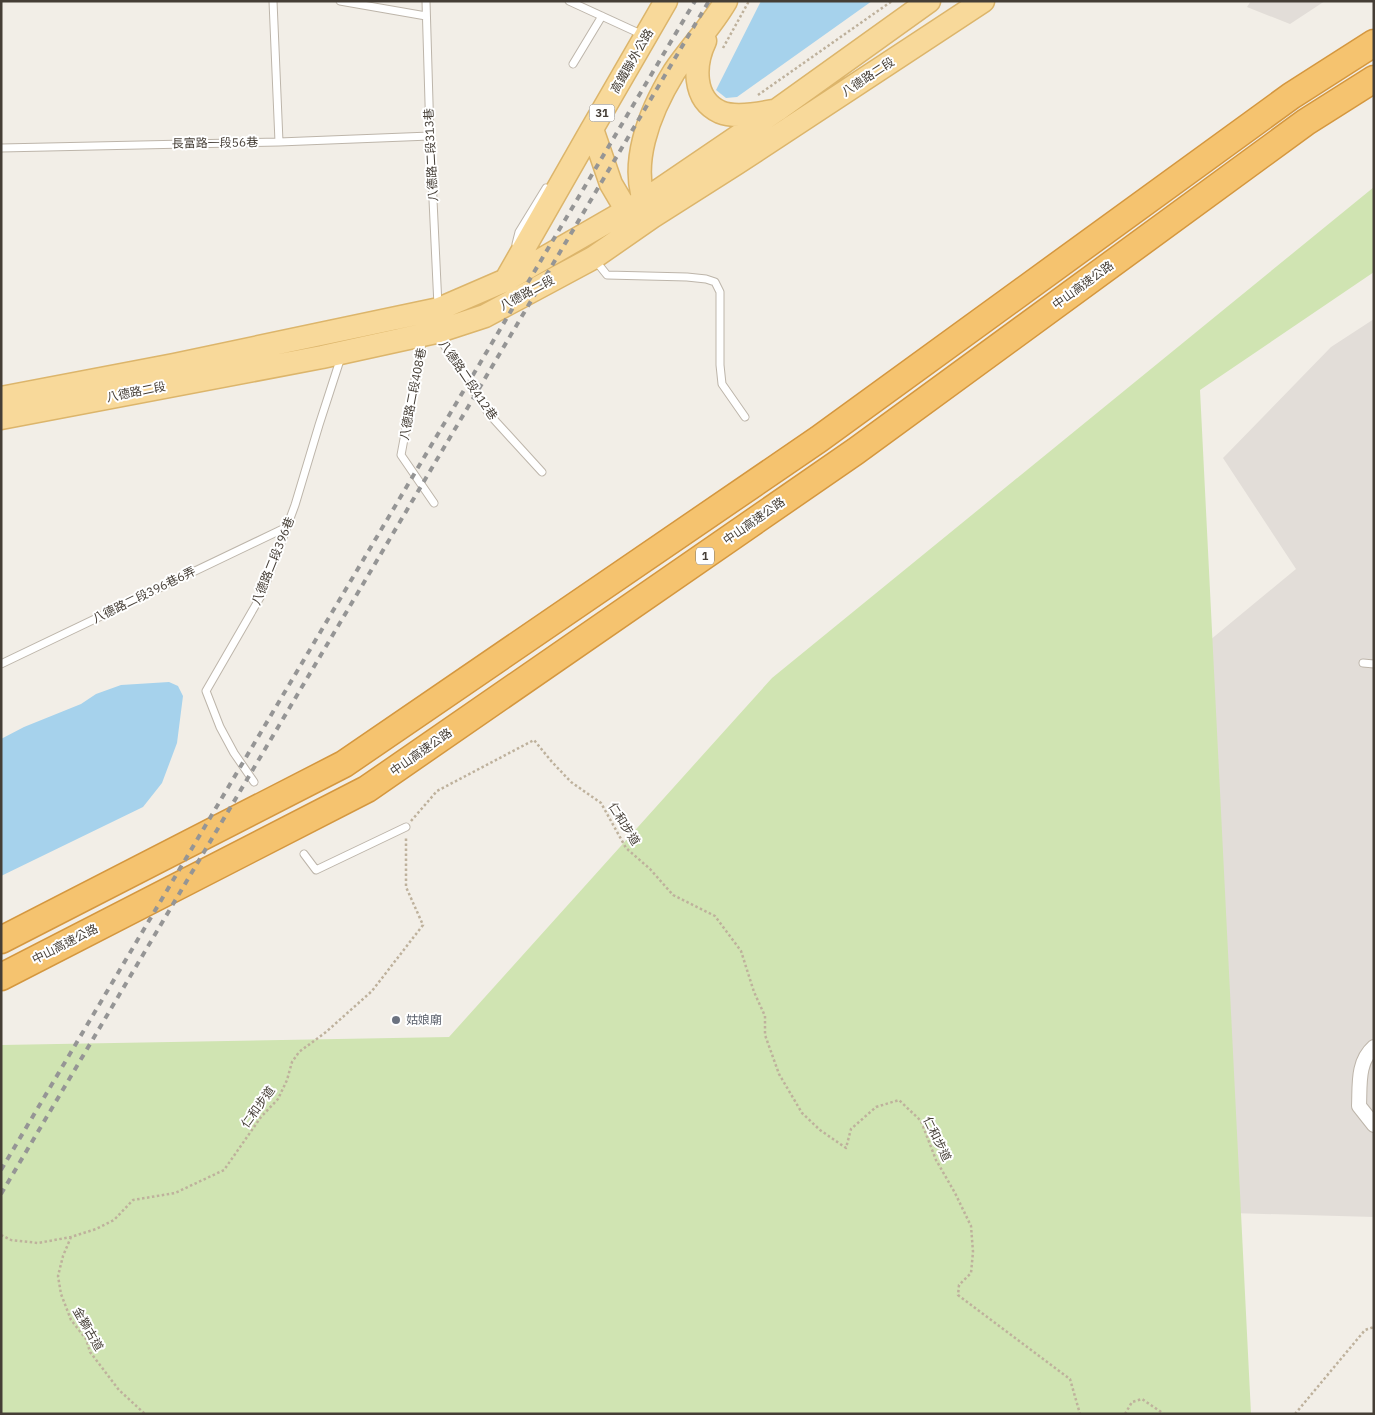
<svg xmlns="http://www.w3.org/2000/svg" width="1375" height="1415" viewBox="0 0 1375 1415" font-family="'IBM Plex Sans','Noto Sans TC',sans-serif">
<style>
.industrial{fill:#e2ddd8}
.green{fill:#d0e4b2}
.water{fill:#a6d2ec}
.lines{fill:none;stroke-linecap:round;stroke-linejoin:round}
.service-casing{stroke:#bdb5aa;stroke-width:9}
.minor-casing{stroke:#bdb5aa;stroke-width:16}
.primary-casing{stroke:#dcb56b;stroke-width:25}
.motorway-casing{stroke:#d4973f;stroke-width:29}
.path{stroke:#beb19c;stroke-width:2.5;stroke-dasharray:2.5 2.5;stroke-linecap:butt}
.service{stroke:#fff;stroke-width:7}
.minor{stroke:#fff;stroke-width:14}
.primary{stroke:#f8d99a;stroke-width:22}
.motorway{stroke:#f5c36f;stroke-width:26}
.rail{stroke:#959595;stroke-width:4;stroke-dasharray:6 6;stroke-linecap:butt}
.worship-dot{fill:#6b7280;stroke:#fff;stroke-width:2}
.labels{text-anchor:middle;stroke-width:4;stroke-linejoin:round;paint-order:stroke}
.shield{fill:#fff;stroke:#7d7872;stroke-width:1}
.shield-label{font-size:11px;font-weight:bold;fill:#453e36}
.street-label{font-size:12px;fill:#453e36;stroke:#fff}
.worship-label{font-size:12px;fill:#5b616d;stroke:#fff;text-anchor:start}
</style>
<rect width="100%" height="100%" fill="#f2eee7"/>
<path class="industrial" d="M 1251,1 L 1325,1 L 1290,24 L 1247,7 Z
M 1374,319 L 1374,1217 L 1231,1213 L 1140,698 L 1296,569 L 1223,458 L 1331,347 Z"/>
<path class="green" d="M 1374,187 L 1374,272 L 1200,390 L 1251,1414 L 1,1414 L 1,1045 L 449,1037 L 772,678 Z"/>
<path class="water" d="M 761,1 L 872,1 L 737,97 L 726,98 L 716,90 Z
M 169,682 L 178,686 L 183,696 L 177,743 L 162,783 L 143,807 L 1,876 L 1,739 L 24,727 L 81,704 L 96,694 L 121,685 Z"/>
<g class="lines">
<defs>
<path id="service" d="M 273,1 L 279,142
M 340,1 L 426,16
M 426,1 L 430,136 L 438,306
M 569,1 L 643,35
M 573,64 L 602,16
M 1,148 L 279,142 L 430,136
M 516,244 L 519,232 L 546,188
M 595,260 L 607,275 L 687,277 L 706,279 L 715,282 L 720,292 L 720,365 L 722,384 L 745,417
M 437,334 L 489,414 L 542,472
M 423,337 L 401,455 L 434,503
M 1363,663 L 1374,664
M 1,664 L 287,527
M 254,782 L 234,753 L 220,727 L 206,691 L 262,594 L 295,505 L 319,425 L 341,357
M 304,854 L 316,870 L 406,827"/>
<path id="minor" d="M 1374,1047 C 1357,1062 1360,1085 1359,1106 L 1374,1125"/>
<path id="primary" d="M 705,41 C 694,64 692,99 720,112 C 734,118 758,114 773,111
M 649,212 C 626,168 650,111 674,72 C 690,48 711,27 726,1
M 634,223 L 611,184 L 592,129 L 666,1
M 507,278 L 592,129
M 1,398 L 174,365 L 439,309 L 506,280 L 643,201 L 777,110 L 929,1
M 1,418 L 322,357 L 436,332 L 485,316 L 593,258 L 652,217 L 737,163 L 983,1"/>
<path id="motorway" d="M 1,940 L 344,764 L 819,439 L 1291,96 L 1374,43
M 1,977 L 367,789 L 856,451 L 1306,122 L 1374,79"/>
</defs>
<use href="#service" class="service-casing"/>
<use href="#minor" class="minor-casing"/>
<use href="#primary" class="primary-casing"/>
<use href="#motorway" class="motorway-casing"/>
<path class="path" d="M 723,48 L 749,1
M 758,95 L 892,1
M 411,821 L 437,791 L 534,740 L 552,762 L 571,782 L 601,803 L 626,848 L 650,869 L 673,895 L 715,916 L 741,951 L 754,992 L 765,1016 L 765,1035 L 779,1074 L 802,1113 L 820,1130 L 846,1148 L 851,1129 L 876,1107 L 899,1100 L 921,1121 L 936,1160 L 955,1193 L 971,1226 L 973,1252 L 971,1273 L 959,1285 L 958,1295 L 1070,1379 L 1080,1414
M 1,1235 L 11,1240 L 38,1243 L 71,1237 L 96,1229 L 114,1220 L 133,1200 L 175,1193 L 224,1170 L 261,1117 L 278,1099 L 287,1080 L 292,1062 L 299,1052 L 326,1032 L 372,991 L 423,925 L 406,887 L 406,837
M 71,1237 L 63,1256 L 58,1276 L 61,1294 L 71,1320 L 86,1339 L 90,1352 L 119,1390 L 145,1414
M 1125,1414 L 1132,1402 L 1142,1399 L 1164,1414
M 1295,1414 L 1365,1330 L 1374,1327"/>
<use href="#service" class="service"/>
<use href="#minor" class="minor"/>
<use href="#primary" class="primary"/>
<use href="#motorway" class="motorway"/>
<path class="rail" d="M 1,1170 L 695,1
M 1,1194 L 709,1"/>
</g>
<circle class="worship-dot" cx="396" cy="1020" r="5"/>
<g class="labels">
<g class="shield">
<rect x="589.5" y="104.5" width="25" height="17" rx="4"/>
<rect x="696" y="547.5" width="18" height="17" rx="4"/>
</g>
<g class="shield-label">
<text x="602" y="117">31</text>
<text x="705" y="560">1</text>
</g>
<g class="street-label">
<text transform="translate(632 61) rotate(-60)" y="4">高鐵聯外公路</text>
<text transform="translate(868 77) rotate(-33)" y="4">八德路二段</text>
<text transform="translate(215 143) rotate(-1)" y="4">長富路一段56巷</text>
<text transform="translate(431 155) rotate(-93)" y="4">八德路二段313巷</text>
<text transform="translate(1083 285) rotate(-36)" y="4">中山高速公路</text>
<text transform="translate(527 293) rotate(-28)" y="4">八德路二段</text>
<text transform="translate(468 380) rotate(56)" y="4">八德路二段412巷</text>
<text transform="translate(136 392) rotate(-11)" y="4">八德路二段</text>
<text transform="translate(413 394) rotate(-79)" y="4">八德路二段408巷</text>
<text transform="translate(754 521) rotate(-35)" y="4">中山高速公路</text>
<text transform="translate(273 561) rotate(-68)" y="4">八德路二段396巷</text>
<text transform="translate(144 595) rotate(-26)" y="4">八德路二段396巷6弄</text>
<text transform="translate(421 752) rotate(-35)" y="4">中山高速公路</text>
<text transform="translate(624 824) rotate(58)" y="4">仁和步道</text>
<text transform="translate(65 944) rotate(-27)" y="4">中山高速公路</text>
<text transform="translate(258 1107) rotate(-54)" y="4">仁和步道</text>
<text transform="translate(937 1139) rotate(64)" y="4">仁和步道</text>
<text transform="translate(88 1329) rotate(60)" y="4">金獅古道</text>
</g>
<g class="worship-label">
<text x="406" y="1024">姑娘廟</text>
</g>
</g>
<rect width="1375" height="1415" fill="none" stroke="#453e36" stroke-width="5"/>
</svg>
